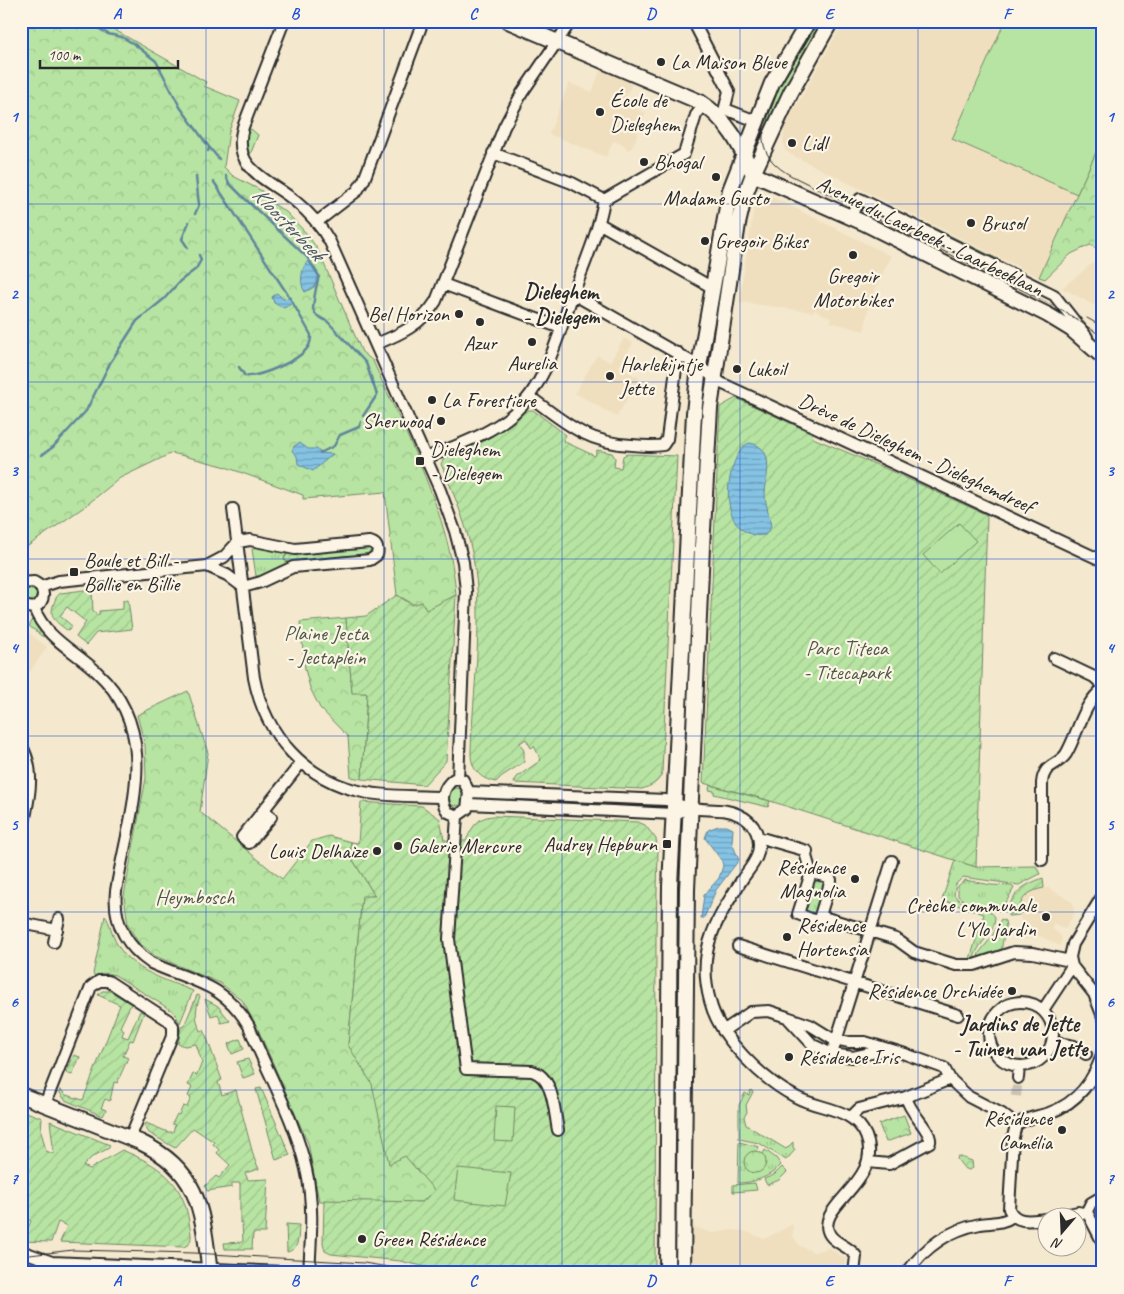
<svg xmlns="http://www.w3.org/2000/svg" width="1124" height="1294" viewBox="0 0 1124 1294" font-family="Caveat,sans-serif">
<style>
.built{fill:#efdfbe}
.grass{fill:url(#grass-tufts);stroke:#718866}
.forest{fill:url(#forest-crowns);stroke:#718866}
.garden{fill:url(#garden-furrows);stroke:#718866}
.pitch{fill:#b7e4a2;stroke:#718866}
.water{fill:url(#water-rules);stroke:#61869b}
.lines{fill:none;stroke-linecap:round;stroke-linejoin:round}
.stream{stroke:#61869b;stroke-width:2.5}
.street-tunnel{stroke:#ccc2ad;stroke-width:10;stroke-dasharray:10 5;stroke-linecap:butt}
.street-casing{stroke:#2b2b2b;stroke-width:14}
.secondary-casing{stroke:#2b2b2b;stroke-width:18}
.street{stroke:#fcf5e5;stroke-width:10}
.secondary{stroke:#fcf5e5;stroke-width:14}
.tram{stroke:#2b2b2b;stroke-width:1}
.grid{fill:none;stroke:#1d4ed8;stroke-width:1;stroke-opacity:0.55}
.poi-dot{fill:#2b2b2b;stroke:#fcf5e5;stroke-width:2}
.labels{text-anchor:middle;stroke-width:4.5;stroke-linejoin:round;paint-order:stroke}
.poi-label{font-size:21px;fill:#2b2b2b;stroke:#fcf5e5;text-anchor:start}
.street-label{font-size:21px;fill:#2b2b2b;stroke:#fcf5e5}
.park-label{font-size:21px;fill:#4e5949;stroke:#fcf5e5}
.water-label{font-size:22px;font-style:italic;fill:#465963;stroke:#fcf5e5}
.neighbourhood-label{font-size:22px;font-weight:bold;fill:#2b2b2b;stroke:#fcf5e5}
.neatline{fill:none;stroke:#1d4ed8;stroke-width:2}
.grid-label{font-size:16px;text-anchor:middle;font-weight:bold;fill:#1d4ed8}
</style>
<defs>
<pattern id="grass-tufts" width="24" height="20" patternUnits="userSpaceOnUse" patternTransform="scale(1.25)"><rect width="24" height="20" fill="#b7e4a2"/><path d="M3 7l-1-3M5 7V3M7 7l1-3M15 17l-1-3M17 17v-4M19 17l1-3" fill="none" stroke="#9ec48c"/></pattern>
<pattern id="forest-crowns" width="20" height="18" patternUnits="userSpaceOnUse" patternTransform="scale(1.25)"><rect width="20" height="18" fill="#b7e4a2"/><path d="M2 6a3 3 0 1 1 6 0M12 15a3 3 0 1 1 6 0" fill="none" stroke="#9ec48c"/></pattern>
<pattern id="garden-furrows" width="10" height="10" patternUnits="userSpaceOnUse" patternTransform="scale(1.25)"><rect width="10" height="10" fill="#b7e4a2"/><path d="M-1 1l2-2M0 10L10 0M9 11l2-2" fill="none" stroke="#9ec48c"/></pattern>
<pattern id="water-rules" width="6" height="5" patternUnits="userSpaceOnUse" patternTransform="scale(1.25)"><rect width="6" height="5" fill="#85c3e5"/><path d="M0 2.5h6" fill="none" stroke="#6d9fba"/></pattern>
</defs>
<rect width="100%" height="100%" fill="#f4e8ce"/>
<filter id="ink" filterUnits="userSpaceOnUse"><feTurbulence type="fractalNoise" baseFrequency=".02" numOctaves="2"/><feDisplacementMap in="SourceGraphic" scale="10" xChannelSelector="R" yChannelSelector="G"/><feConvolveMatrix kernelMatrix="1 2 1 2 8 2 1 2 1" color-interpolation-filters="sRGB"/></filter>
<g filter="url(#ink)">
<path class="built" d="M 844,21 L 893,21 L 922,30 L 928,21 L 1005,21 L 952,139 L 1077,194 L 1039,277 L 790,154 L 785,149 L 783,141 L 785,126 Z
M 601,69 L 633,81 L 623,104 L 646,113 L 632,148 L 627,150 L 624,145 L 613,141 L 606,157 L 549,134 L 569,83 L 592,92 Z
M 763,197 L 774,198 L 891,256 L 870,301 L 864,331 L 830,322 L 831,318 L 814,310 L 813,312 L 739,302 L 754,207 L 756,202 Z
M 1103,255 L 1103,310 L 1062,288 Z
M 624,338 L 633,343 L 619,367 L 639,378 L 617,417 L 575,393 L 597,355 L 610,362 Z
M 21,627 L 47,647 L 21,685 Z
M 1049,888 L 1073,903 L 1074,914 L 1065,929 L 1053,923 L 1052,928 L 1062,937 L 1060,946 L 1040,936 L 1024,939 L 1021,929 L 1025,927 L 1020,918 L 1019,908 L 1024,897 L 1033,890 Z
M 793,1224 L 793,1237 L 800,1246 L 814,1252 L 829,1248 L 846,1259 L 843,1273 L 693,1273 L 692,1226 L 712,1233 L 732,1230 L 745,1231 L 764,1239 Z"/>
<path class="grass" d="M 814,21 L 825,21 L 768,134 L 759,130 L 772,97 Z
M 251,129 L 258,135 L 250,155 L 246,145 L 247,131 Z
M 924,223 L 998,259 L 992,262 L 925,228 Z
M 259,546 L 290,553 L 285,555 L 284,560 L 290,564 L 263,577 L 256,576 L 252,549 Z
M21 595a8 8 0 1 1 16 0a8 8 0 1 1-16 0Z
M 34,618 L 45,634 L 43,637 L 29,626 Z
M447 797a9 9 0 1 1 18 0a9 9 0 1 1-18 0Z
M 580,801 L 658,804 L 658,809 L 580,805 Z
M 955,860 L 976,867 L 1036,866 L 1040,874 L 1019,885 L 963,877 L 956,884 L 954,894 C 962,910 987,903 995,917 C 995,935 978,942 974,958 L 970,959 L 984,914 L 942,900 Z
M 814,877 L 826,879 L 826,886 L 824,885 L 816,909 L 818,910 L 816,916 L 804,914 L 804,908 L 807,908 L 814,885 L 812,884 Z
M 965,880 L 991,885 L 1012,886 L 1014,888 L 1005,904 C 991,910 970,907 958,896 L 958,886 Z
M 105,916 C 110,921 112,936 117,944 C 132,971 166,980 193,991 L 180,1023 L 174,1012 L 115,975 L 104,973 L 95,976 L 93,974 Z
M 1001,919 L 1005,921 C 1008,929 1001,940 1002,950 L 978,958 L 979,953 L 991,938 Z
M 751,1090 L 753,1092 L 746,1105 L 747,1112 L 744,1117 L 746,1125 L 786,1149 L 793,1142 L 793,1147 L 795,1150 L 786,1160 L 759,1143 L 739,1139 L 739,1105 L 745,1093 L 749,1095 Z
M 739,1142 L 759,1147 L 757,1151 L 763,1154 L 765,1150 L 776,1158 L 781,1165 C 770,1177 754,1183 738,1183 Z
M 782,1167 L 787,1172 L 779,1180 L 767,1185 L 764,1179 L 774,1175 Z
M 755,1183 L 757,1190 L 733,1192 L 733,1185 Z"/>
<path class="forest" d="M 21,21 L 99,21 L 206,82 L 204,86 L 240,101 L 229,131 L 224,167 L 233,176 L 262,191 L 267,200 L 286,212 L 307,234 L 318,250 L 362,352 L 373,361 C 405,434 451,516 456,595 L 426,611 L 397,595 L 385,492 L 303,499 L 303,495 L 223,466 L 172,453 L 120,478 L 84,507 L 25,548 L 21,568 Z
M 1103,137 L 1103,247 L 1098,249 L 1090,245 L 1071,254 L 1045,279 L 1039,277 Z
M 369,546 L 374,550 L 371,556 L 290,564 L 284,559 L 288,553 Z
M 346,618 L 352,692 L 367,693 L 362,779 L 351,777 L 348,737 L 320,708 L 310,688 L 305,669 L 300,622 Z
M 188,691 L 208,753 L 200,812 L 282,879 L 312,841 L 329,836 L 351,842 L 350,855 L 375,896 L 362,897 L 348,1045 L 527,1084 L 429,1197 L 422,1202 L 319,1201 L 308,1143 L 257,1027 L 242,1000 L 220,983 L 155,956 L 138,942 L 128,925 L 124,896 L 146,778 L 145,745 L 137,715 Z
M 710,785 L 770,801 L 768,807 L 714,794 L 714,791 L 709,790 Z
M 904,1115 L 911,1133 L 886,1142 L 879,1124 Z
M744 1162a11 11 0 1 1 22 0a11 11 0 1 1-22 0Z
M 958,1156 L 972,1161 L 973,1168 L 969,1170 L 964,1168 L 957,1159 Z"/>
<path class="garden" d="M 736,398 L 812,433 L 813,438 L 882,467 L 987,515 L 976,867 L 764,799 L 703,783 L 720,407 Z
M 527,410 L 533,410 L 566,435 L 563,441 L 595,456 L 597,450 L 612,453 L 615,458 L 614,467 L 621,468 L 623,456 L 627,454 L 677,456 L 662,772 C 660,782 651,786 642,789 L 514,783 L 517,777 L 541,760 L 534,746 L 531,748 L 526,739 L 520,743 L 524,751 L 524,762 L 502,776 L 496,782 C 479,779 470,768 471,750 C 473,694 483,624 475,570 C 470,532 456,499 441,464 L 444,458 L 492,436 Z
M 92,589 L 93,612 L 95,612 L 96,615 L 99,615 L 99,611 L 123,609 L 123,600 L 128,600 L 132,629 L 96,633 L 86,645 L 76,637 L 86,622 L 67,607 L 60,616 L 72,626 L 68,631 C 58,623 49,619 53,606 C 55,600 56,596 61,593 Z
M 397,595 L 412,605 L 422,602 L 426,610 L 456,595 L 446,761 L 424,785 L 362,779 L 367,693 L 352,693 L 346,618 L 366,616 Z
M 361,802 L 422,806 L 440,819 L 444,840 L 466,841 C 472,827 478,816 495,816 L 638,822 L 645,825 L 656,839 L 658,851 L 656,932 L 655,1273 L 453,1273 L 400,1261 L 331,1254 L 325,1251 L 323,1243 L 324,1200 L 422,1202 L 434,1190 L 405,1156 L 389,1164 L 372,1084 L 348,1045 L 362,896 L 375,896 L 350,855 L 351,842 L 358,843 Z
M 1043,878 L 1044,888 C 1028,891 1019,898 1019,915 L 1008,916 C 1009,893 1024,885 1043,878 Z
M 102,991 L 110,991 L 131,1004 L 120,1027 L 124,1030 L 122,1036 L 128,1038 L 140,1011 L 144,1013 L 133,1041 L 130,1040 L 123,1056 L 128,1058 L 117,1083 L 114,1082 L 110,1101 L 105,1099 L 101,1108 L 106,1110 L 103,1116 L 65,1100 L 60,1093 L 60,1089 L 66,1095 L 83,1100 L 120,1005 L 98,995 Z
M 197,995 L 200,996 C 195,1011 195,1017 200,1031 L 204,1030 L 222,1080 L 218,1082 L 222,1095 L 236,1090 L 254,1158 L 259,1169 L 245,1173 L 248,1180 L 268,1179 L 265,1233 L 253,1233 L 252,1249 L 225,1249 L 224,1243 L 243,1242 L 242,1223 L 240,1223 L 240,1183 L 232,1183 L 232,1187 L 207,1191 L 205,1186 L 216,1176 L 219,1178 L 230,1165 L 217,1153 L 219,1150 L 213,1144 L 214,1142 L 193,1128 L 175,1148 L 149,1133 L 145,1127 L 146,1123 L 168,1132 L 173,1132 L 175,1125 L 172,1124 L 177,1114 L 179,1115 L 183,1106 L 187,1107 L 191,1098 L 188,1096 L 192,1087 L 188,1085 L 193,1074 L 197,1075 L 202,1062 L 196,1044 L 185,1046 L 178,1044 L 181,1027 L 184,1026 Z
M 205,999 L 218,1006 L 230,1021 L 221,1023 L 218,1014 L 211,1016 Z
M 240,1039 L 244,1049 L 232,1054 L 228,1044 Z
M 74,1055 L 80,1057 L 72,1075 L 66,1073 Z
M 248,1059 L 255,1074 L 243,1078 L 237,1062 Z
M 261,1088 L 290,1155 L 276,1160 L 256,1089 Z
M 21,1110 L 42,1118 L 41,1131 L 46,1151 L 54,1154 L 50,1121 L 110,1145 L 109,1148 L 92,1157 L 83,1166 L 90,1169 L 122,1150 C 158,1165 183,1180 189,1222 C 190,1230 193,1237 189,1244 L 184,1247 L 60,1242 L 67,1226 L 58,1222 L 51,1242 L 21,1241 L 21,1237 L 24,1237 L 31,1221 L 24,1218 L 27,1209 L 21,1207 Z
M 286,1224 L 299,1225 C 298,1237 300,1249 287,1252 Z"/>
<path class="pitch" d="M 1005,21 L 1103,21 L 1103,137 L 1077,194 L 952,139 Z
M 959,523 L 976,541 L 940,574 L 923,555 Z
M 496,1106 L 515,1107 L 513,1142 L 494,1141 Z
M 458,1168 L 511,1173 L 505,1206 L 454,1200 Z"/>
<path class="water" d="M 309,260 L 319,276 L 314,287 L 305,292 C 299,284 301,267 309,260 Z
M 277,293 L 283,299 L 290,298 L 293,303 L 284,308 L 274,303 L 272,297 Z
M 300,443 L 308,449 L 317,449 L 320,453 L 333,454 L 313,471 L 298,464 L 297,456 L 292,451 L 294,446 Z
M 750,443 C 777,448 765,478 765,496 C 766,507 770,516 771,527 L 765,535 C 762,535 757,536 754,535 C 711,524 731,446 750,443 Z
M 718,826 L 727,826 L 733,829 L 732,843 L 739,860 L 716,890 L 704,918 L 701,918 L 704,895 L 719,878 L 723,866 L 722,861 L 705,838 L 708,830 Z"/>
<g class="lines">
<path class="stream" d="M 86,21 L 108,34 L 122,37 L 134,44 L 156,61 L 180,107 L 209,147 L 208,151
M 209,147 L 219,159
M 226,176 L 229,183 L 241,195 L 307,257 L 319,276 C 316,287 314,297 313,309 L 316,315 L 328,322 L 366,363 L 377,395 L 363,416
M 214,182 L 290,298 L 311,335 C 311,339 311,343 308,347 C 300,360 261,377 245,376 L 239,367
M 195,214 L 199,205 L 196,177
M 188,248 L 182,239 L 189,222
M 320,453 L 334,446 L 340,435 L 359,427 L 361,422
M 42,455 L 53,447 L 86,411 L 110,363 L 137,321 L 164,299 L 180,281 L 196,269 L 201,260 L 199,255"/>
<path class="street-tunnel" d="M 1016,1096 L 1018,1078"/>
<defs>
<path id="street" d="M 284,21 L 243,127 C 231,170 269,179 295,201 C 310,213 321,226 330,242 L 440,490 L 455,531 L 463,562 L 466,591 L 458,779
M 693,21 L 729,91 L 724,111 L 719,117
M 725,109 L 756,121
M 493,153 L 572,183 L 604,200
M 850,217 L 860,199 L 1054,295 L 1087,337
M 317,222 L 357,191 L 364,180 L 423,21
M 600,224 L 713,288
M 443,284 L 561,328
M 573,294 L 699,366 L 721,383 L 1103,561
M 376,344 C 401,334 421,325 436,301 L 504,127 L 522,93 L 571,21
M 529,396 C 564,422 586,443 632,445 C 642,446 653,447 663,445 L 667,439 L 678,353
M 426,458 C 457,445 489,435 514,413 C 547,383 558,335 573,294 C 585,263 598,233 604,200 L 684,154 L 696,115 L 704,105
M 233,509 L 254,678 C 265,735 305,780 363,792 C 389,797 417,796 443,797
M 238,542 L 250,540 L 295,549 L 369,542 C 376,543 379,548 377,555 L 370,560 L 293,567 L 261,582 L 243,587
M 207,566 L 227,575 L 243,587
M 21,583 L 34,582 C 46,588 46,601 34,608 L 21,606
M 41,587 L 59,581 L 207,566 L 224,557 L 238,542
M 34,608 C 46,639 74,650 97,672 C 164,734 128,816 116,891 C 113,922 126,946 151,963 C 193,982 224,983 249,1026 C 267,1073 295,1119 306,1169 C 314,1203 311,1238 309,1273
M 1054,658 L 1094,677 L 1103,685
M 21,745 C 38,773 27,806 21,836
M 454,779 L 463,780 L 469,792 L 467,809 L 457,816 L 448,812 C 439,801 443,787 454,779 Z
M 469,792 L 666,800 C 674,802 682,807 691,808 C 707,811 724,807 739,815 C 755,822 763,839 757,856 C 754,864 748,871 743,878 C 732,896 719,914 712,934 C 704,955 704,979 710,1001 C 719,1038 763,1080 796,1097 C 820,1110 854,1107 866,1136 C 885,1181 812,1207 830,1235 C 836,1244 849,1246 856,1256 L 854,1273
M 469,804 L 673,814 L 680,812
M 264,810 L 271,817 L 249,843 L 242,837 L 301,763
M 457,816 L 449,939 L 466,1069 L 532,1071 C 554,1077 554,1111 558,1130
M 758,837 L 807,851 L 806,856 L 811,873
M 1042,860 L 1042,783 C 1044,763 1057,767 1066,754 C 1078,734 1083,703 1103,689
M 811,873 L 829,877 L 831,880 L 819,919 L 816,921 L 798,914 Z
M 1103,895 L 1073,944 L 1070,957 L 1072,966 L 1094,994 L 1103,1017
M 820,916 L 896,939 L 914,952 L 956,965 L 974,965 L 1014,952 L 1033,953 L 1070,961
M 21,923 L 57,930
M 54,942 L 59,919
M 738,946 L 958,1015
M989 1034a32 32 0 1 1 64 0a32 32 0 1 1-64 0Z
M 1043,1010 L 1072,966
M 787,1017 L 810,1025 L 831,1038 L 849,1042 L 865,1042 L 888,1049
M 723,1031 L 751,1012 L 769,1011 L 787,1017 L 813,1045 L 832,1054 L 853,1057 L 889,1049 L 905,1054 L 944,1068 L 950,1079 L 969,1097 L 1002,1114 L 1016,1125
M 1052,1042 L 1074,1046 L 1086,1054
M 832,1054 L 892,861
M 1018,1078 L 1019,1066
M 45,1104 L 91,987 L 99,981 L 108,981 L 168,1020 L 173,1026 L 173,1034 L 130,1138
M 851,1117 L 859,1109 L 906,1097 L 950,1079
M 868,1162 L 889,1164 L 930,1142 C 932,1131 910,1114 906,1097
M 1086,1213 L 1091,1203 L 1103,1196
M 1060,1216 L 1078,1212 L 1088,1214 L 1103,1243
M 1046,1219 C 1033,1220 1016,1225 1009,1209 L 1013,1137 L 1016,1125 C 1026,1117 1038,1117 1049,1113 C 1077,1103 1095,1080 1103,1051
M 21,1251 L 52,1262 L 309,1273
M 907,1273 C 924,1248 949,1230 980,1224 C 992,1222 1002,1224 1013,1216
M 1102,1273 L 1103,1271"/>
<path id="secondary" d="M 508,21 L 700,102 C 728,120 740,145 753,174 L 864,223 L 1048,315 L 1071,329 L 1103,357
M 21,1095 L 140,1142 C 201,1171 202,1212 210,1273
M 667,1273 L 670,886 L 694,413 L 699,366 L 730,190 L 772,83 L 809,21
M 683,1273 L 687,890 L 702,547 L 710,408 L 738,224 L 744,198 L 753,174 L 791,92 L 831,21"/>
</defs>
<use href="#street" class="street-casing"/>
<use href="#secondary" class="secondary-casing"/>
<use href="#street" class="street"/>
<use href="#secondary" class="secondary"/>
<path class="tram" d="M 817,21 C 802,47 759,112 763,140 C 765,157 776,167 790,175 L 1042,300 L 1070,315 L 1103,337
M 1087,318 L 1103,327
M 21,1256 L 73,1250 L 194,1253 L 364,1263 L 424,1273"/>
</g>
</g>
<path class="grid" d="M 206,21 L 206,1273M 384,21 L 384,1273M 562,21 L 562,1273M 740,21 L 740,1273M 918,21 L 918,1273M 21,204 L 1103,204M 21,382 L 1103,382M 21,559 L 1103,559M 21,736 L 1103,736M 21,912 L 1103,912M 21,1090 L 1103,1090"/>
<g class="poi-dot">
<circle cx="661" cy="62" r="5"/>
<circle cx="600" cy="112" r="5"/>
<circle cx="792" cy="143" r="5"/>
<circle cx="644" cy="162" r="5"/>
<circle cx="716" cy="177" r="5"/>
<circle cx="971" cy="223" r="5"/>
<circle cx="705" cy="241" r="5"/>
<circle cx="853" cy="255" r="5"/>
<circle cx="459" cy="314" r="5"/>
<circle cx="480" cy="322" r="5"/>
<circle cx="532" cy="342" r="5"/>
<circle cx="737" cy="369" r="5"/>
<circle cx="610" cy="376" r="5"/>
<circle cx="432" cy="400" r="5"/>
<circle cx="441" cy="421" r="5"/>
<rect x="415" y="456" width="10" height="10" rx="2.5"/>
<rect x="69" y="567" width="10" height="10" rx="2.5"/>
<rect x="662" y="839" width="10" height="10" rx="2.5"/>
<circle cx="398" cy="846" r="5"/>
<circle cx="377" cy="851" r="5"/>
<circle cx="855" cy="879" r="5"/>
<circle cx="1046" cy="917" r="5"/>
<circle cx="787" cy="937" r="5"/>
<circle cx="1012" cy="991" r="5"/>
<circle cx="789" cy="1057" r="5"/>
<circle cx="1062" cy="1130" r="5"/>
<circle cx="362" cy="1239" r="5"/>
</g>
<g class="labels">
<g class="poi-label">
<text x="671" y="69">La Maison Bleue</text>
<text x="610" y="107">École de<tspan x="610" dy="24">Dieleghem</tspan></text>
<text x="802" y="150">Lidl</text>
<text x="654" y="169">Bhogal</text>
<text x="716" y="205" text-anchor="middle">Madame Gusto</text>
<text x="981" y="230">Brusol</text>
<text x="715" y="248">Gregoir Bikes</text>
<text x="853" y="283" text-anchor="middle">Gregoir<tspan x="853" dy="24">Motorbikes</tspan></text>
<text x="449" y="321" text-anchor="end">Bel Horizon</text>
<text x="480" y="350" text-anchor="middle">Azur</text>
<text x="532" y="370" text-anchor="middle">Aurelia</text>
<text x="620" y="371">Harlekijntje<tspan x="620" dy="24">Jette</tspan></text>
<text x="747" y="376">Lukoil</text>
<text x="442" y="407">La Forestiere</text>
<text x="431" y="428" text-anchor="end">Sherwood</text>
<text x="430" y="456">Dieleghem<tspan x="430" dy="24">- Dielegem</tspan></text>
<text x="84" y="567">Boule et Bill -<tspan x="84" dy="24">Bollie en Billie</tspan></text>
<text x="657" y="851" text-anchor="end">Audrey Hepburn</text>
<text x="408" y="853">Galerie Mercure</text>
<text x="367" y="858" text-anchor="end">Louis Delhaize</text>
<text x="845" y="874" text-anchor="end">Résidence<tspan x="845" dy="24">Magnolia</tspan></text>
<text x="1036" y="912" text-anchor="end">Crèche communale<tspan x="1036" dy="24">L'Ylo jardin</tspan></text>
<text x="797" y="932">Résidence<tspan x="797" dy="24">Hortensia</tspan></text>
<text x="1002" y="998" text-anchor="end">Résidence Orchidée</text>
<text x="799" y="1064">Résidence Iris</text>
<text x="1052" y="1125" text-anchor="end">Résidence<tspan x="1052" dy="24">Camélia</tspan></text>
<text x="372" y="1246">Green Résidence</text>
</g>
<g class="street-label">
<text transform="translate(930 236) rotate(26)" y="7">Avenue du Laerbeek - Laarbeeklaan</text>
<text transform="translate(916 453) rotate(25)" y="7">Drève de Dieleghem - Dieleghemdreef</text>
</g>
<g class="park-label">
<text x="326" y="640">Plaine Jecta<tspan x="326" dy="24">- Jectaplein</tspan></text>
<text x="847" y="655">Parc Titeca<tspan x="847" dy="24">- Titecapark</tspan></text>
<text x="195" y="904">Heymbosch</text>
</g>
<g class="water-label">
<text transform="translate(289 223) rotate(46)" y="8">Kloosterbeek</text>
</g>
<g class="neighbourhood-label">
<text x="561" y="299">Dieleghem<tspan x="561" dy="25">- Dielegem</tspan></text>
<text x="1020" y="1031">Jardins de Jette<tspan x="1020" dy="25">- Tuinen van Jette</tspan></text>
</g>
</g>
<rect width="1124" height="1294" fill="none" stroke="#fcf5e5" stroke-width="55"/>
<g transform="translate(1062 1232) rotate(199)"><circle r="24" fill="#fcf5e5" stroke="#a8a49b"/>
<path d="M0-4L9 19L0 12L-9 19Z" fill="#2b2b2b"/>
<text y="-8" font-size="14" font-weight="bold" text-anchor="middle" fill="#2b2b2b">N</text>
</g>
<path d="M40 60v8h138v-8" fill="none" stroke="#2b2b2b" stroke-width="2.5"/>
<text x="48" y="60" font-size="15" fill="#2b2b2b" stroke="#fcf5e5" stroke-width="4" paint-order="stroke">100 m</text>
<rect x="28" y="28" width="1068" height="1238" class="neatline"/>
<g class="grid-label">
<text x="117" y="19">A</text>
<text x="295" y="19">B</text>
<text x="473" y="19">C</text>
<text x="651" y="19">D</text>
<text x="829" y="19">E</text>
<text x="1007" y="19">F</text>
<text x="14" y="122">1</text>
<text x="1110" y="122">1</text>
<text x="14" y="299">2</text>
<text x="1110" y="299">2</text>
<text x="14" y="476">3</text>
<text x="1110" y="476">3</text>
<text x="14" y="653">4</text>
<text x="1110" y="653">4</text>
<text x="14" y="830">5</text>
<text x="1110" y="830">5</text>
<text x="14" y="1007">6</text>
<text x="1110" y="1007">6</text>
<text x="14" y="1184">7</text>
<text x="1110" y="1184">7</text>
<text x="117" y="1286">A</text>
<text x="295" y="1286">B</text>
<text x="473" y="1286">C</text>
<text x="651" y="1286">D</text>
<text x="829" y="1286">E</text>
<text x="1007" y="1286">F</text>
</g>
</svg>
